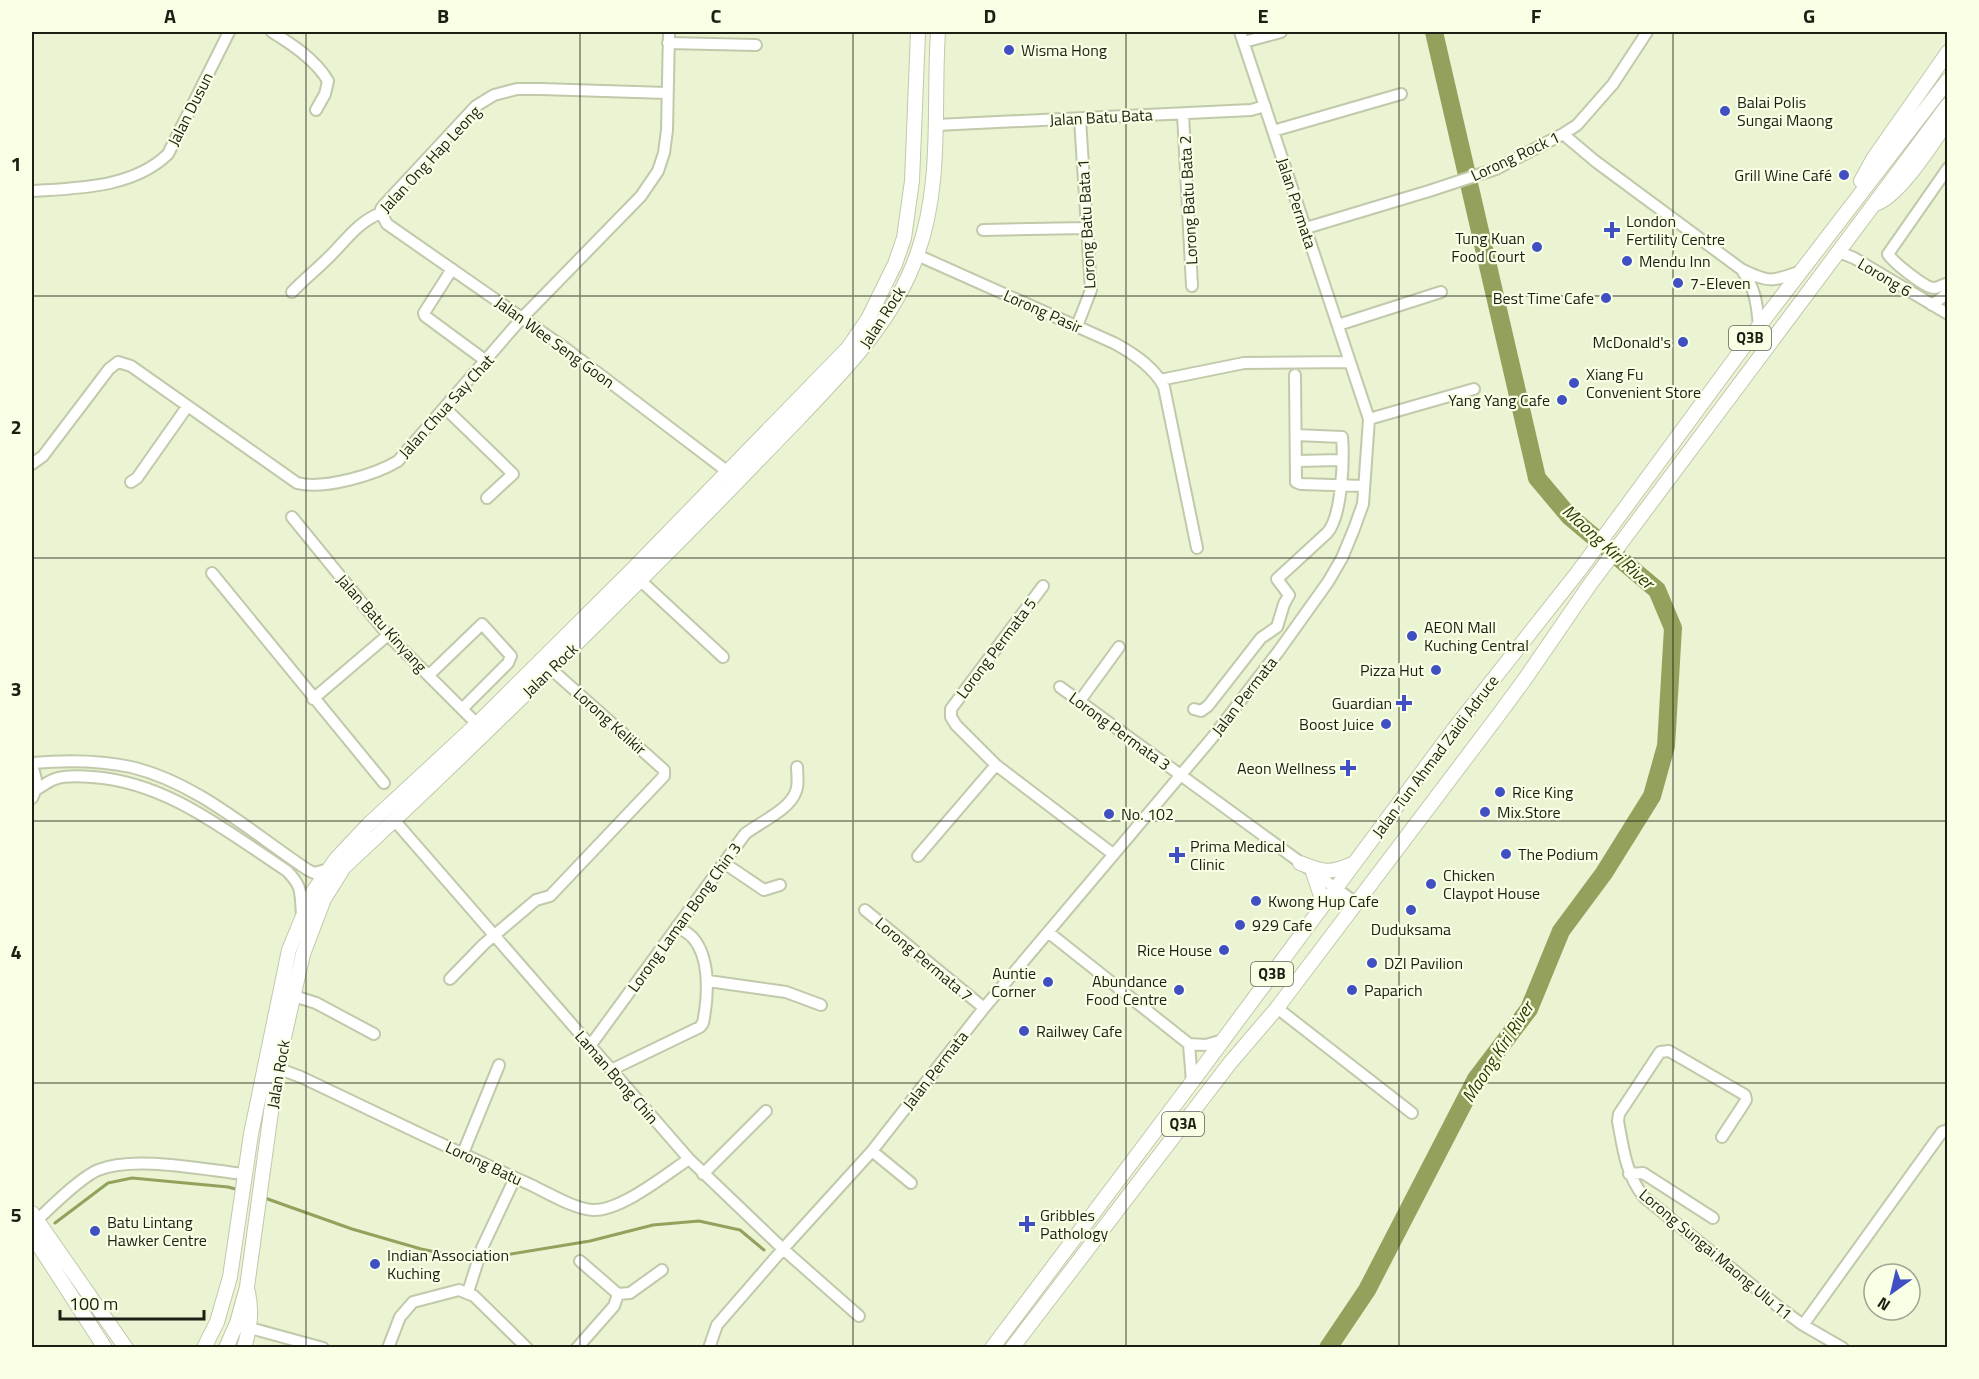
<svg xmlns="http://www.w3.org/2000/svg" width="1979" height="1379" viewBox="0 0 1979 1379" font-family="'Titillium Web',sans-serif">
<style>
.lines{fill:none;stroke-linecap:round;stroke-linejoin:round}
.stream{stroke:#92a25d;stroke-width:3}
.river{stroke:#92a25d;stroke-width:18}
.minor-casing{stroke:#c0c9aa;stroke-width:14}
.major-casing{stroke:#c0c9aa;stroke-width:16}
.minor{stroke:#fff;stroke-width:10}
.major{stroke:#fff;stroke-width:14}
.grid{fill:none;stroke:#1c1f13;stroke-width:1.5;stroke-opacity:0.55}
.poi-dot{fill:#4050c3;stroke:#f8ffe5;stroke-width:2}
.labels{text-anchor:middle;stroke-width:4.5;stroke-linejoin:round;paint-order:stroke}
.shield{fill:#f8ffe5;stroke:#5e6252;stroke-width:1.5}
.shield-label{font-size:15px;font-weight:bold;fill:#1c1f13}
.poi-label{font-size:16px;fill:#1c1f13;stroke:#f8ffe5;text-anchor:start}
.street-label{font-size:16px;fill:#1c1f13;stroke:#f8ffe5}
.water-label{font-size:18px;font-style:italic;fill:#303902;stroke:#f8ffe5}
.neatline{fill:none;stroke:#1c1f13;stroke-width:2}
.grid-label{font-size:20px;text-anchor:middle;font-weight:bold;fill:#1c1f13}
</style>
<rect width="100%" height="100%" fill="#eaf3d2"/>
<g class="lines">
<path class="stream" d="M 262,1197 L 352,1229 L 421,1249 L 474,1260
M 55,1223 L 108,1183 L 132,1178 L 228,1187 L 239,1190
M 481,1259 L 590,1241 L 653,1225 L 699,1221 L 740,1230 L 764,1250"/>
<path class="river" d="M 1328,1348 L 1367,1290 L 1476,1079 L 1529,1009 L 1561,931 L 1604,873 L 1652,796 L 1666,746 L 1673,628 L 1657,590 L 1569,516 L 1537,478 L 1434,32"/>
<defs>
<path id="minor" d="M 272,32 C 292,44 316,60 328,81 L 325,94 L 316,110
M 1244,42 L 1281,32
M 668,43 L 756,45
M 1183,114 L 1192,286
M 936,125 L 1251,110 L 1265,106
M 1273,131 L 1401,94
M 1563,134 L 1595,161 L 1741,269 C 1769,283 1772,282 1801,271
M 1948,168 L 1888,254 C 1893,262 1925,288 1934,288 C 1938,288 1944,284 1948,283
M 32,191 C 78,188 133,188 168,154 L 229,32
M 381,213 L 387,224 L 565,348 L 728,472
M 381,213 L 381,209 L 384,205 L 476,106 L 494,95 L 517,89 L 541,89 L 667,93
M 1306,228 L 1429,191 L 1496,169 L 1563,134 L 1577,125 L 1613,84 L 1647,32
M 983,230 L 1086,228
M 1836,254 L 1844,254 L 1854,258 L 1948,314
M 917,255 L 1114,343 C 1131,352 1155,368 1164,387 L 1197,548
M 452,269 L 424,313 L 425,316 L 486,361
M 1743,272 C 1756,289 1757,306 1759,326
M 292,292 C 303,280 316,270 327,259 C 345,242 357,222 381,213
M 1932,305 L 1948,293
M 1338,325 L 1441,292
M 1077,326 L 1091,290 L 1080,119
M 1295,375 L 1296,482 L 1301,484 L 1364,486
M 1160,380 L 1244,363 L 1350,362
M 445,408 L 513,474 L 487,498
M 1369,419 L 1474,389
M 1296,461 L 1342,460
M 32,464 L 43,456 L 109,369 L 118,362 L 131,366 L 297,483 C 323,490 375,475 398,461 L 522,318 L 641,196 L 658,171 L 664,153 L 667,130 L 669,32
M 131,482 L 137,478 L 187,407
M 292,517 L 388,635 L 477,724
M 212,573 L 384,783
M 641,581 L 723,657
M 1043,586 L 951,709 L 951,717 L 956,725 L 996,765 L 1113,854
M 429,675 L 482,624 L 511,656 L 508,663 L 462,709
M 1060,687 L 1356,903
M 313,699 L 388,635
M 1079,702 L 1119,647
M 1194,709 L 1201,711 L 1208,706 L 1261,638 L 1277,627 L 1284,604 L 1289,595 L 1277,579 L 1327,533 C 1342,517 1344,459 1342,437 L 1296,435
M 32,763 C 65,760 99,760 131,767 C 198,783 252,833 308,870 L 314,873 L 329,869
M 32,767 C 37,778 38,787 32,798
M 35,790 C 42,787 48,781 55,779 C 66,775 80,776 92,777 C 167,782 226,831 287,871 C 303,887 300,893 302,914
M 394,820 L 689,1159 L 783,1249 L 859,1316
M 918,856 L 996,765
M 724,863 L 764,890 L 780,885
M 865,910 L 984,1008
M 1048,932 L 1189,1044 L 1206,1045 L 1223,1040
M 450,979 L 484,944 L 536,900 L 550,896 L 664,776 L 664,770 L 551,669
M 708,981 L 786,992 L 821,1005
M 294,996 L 316,1003 L 374,1034
M 1277,1008 L 1412,1113
M 1189,1044 L 1192,1082
M 590,1046 L 745,834 C 760,822 790,810 796,791 C 799,784 797,774 797,767
M 277,1068 L 301,1077 C 377,1113 452,1150 529,1184 C 546,1192 574,1209 593,1210 C 621,1211 665,1175 689,1159
M 611,1070 L 700,1027 L 703,1023 C 708,998 711,959 693,938 C 689,933 682,930 677,926
M 1722,1137 L 1743,1105 L 1746,1100 L 1745,1095 L 1669,1051 L 1660,1052 L 1619,1114 L 1618,1121 C 1623,1148 1626,1175 1644,1197 L 1780,1308 L 1803,1325 L 1843,1348
M 872,1151 L 911,1183
M 463,1153 L 499,1065
M 703,1174 L 766,1111
M 1629,1174 L 1643,1173 L 1713,1218
M 37,1220 C 51,1207 81,1177 98,1170 C 135,1155 204,1170 245,1174
M 580,1261 L 618,1294
M 468,1292 L 482,1248 L 515,1178
M 618,1294 L 630,1293 L 662,1270
M 1803,1325 L 1942,1132 L 1948,1130
M 250,1328 L 323,1348
M 388,1348 L 400,1317 L 413,1302 L 459,1290 L 474,1296 L 527,1348
M 577,1348 L 614,1306 L 618,1294
M 709,1348 L 717,1325 L 783,1249 L 872,1151 L 984,1008 L 1212,738 L 1278,652 L 1328,582 L 1342,558 L 1354,529 L 1363,504 L 1369,419 L 1240,32"/>
<path id="major" d="M 1861,181 L 1873,159 L 1948,52
M 1878,203 C 1902,192 1931,145 1948,121
M 1300,863 C 1322,872 1330,874 1352,864
M 1313,872 L 1321,896 L 1321,908
M 32,1213 L 126,1348
M 32,1235 L 105,1348
M 204,1348 L 217,1322 L 230,1277 L 251,1134 L 289,950 L 313,892 L 336,859 L 369,824 L 477,724 L 632,570 L 848,348 L 868,319 L 895,264 L 904,238 L 912,181 L 918,32
M 226,1348 L 237,1323 L 247,1287 L 277,1068 L 303,954 L 324,899 L 344,867 C 465,755 582,639 698,522 C 732,488 765,453 799,418 C 846,369 894,320 917,255 C 943,183 933,106 938,32
M 244,1348 C 250,1328 252,1312 248,1292
M 992,1348 L 1192,1082 L 1454,729 L 1578,572 L 1759,326 L 1948,80
M 1012,1348 L 1230,1063 L 1277,1008 L 1497,717 L 1525,679 L 1591,583 L 1948,105"/>
</defs>
<use href="#minor" class="minor-casing"/>
<use href="#major" class="major-casing"/>
<use href="#minor" class="minor"/>
<use href="#major" class="major"/>
</g>
<path class="grid" d="M 306,32 L 306,1348M 580,32 L 580,1348M 853,32 L 853,1348M 1126,32 L 1126,1348M 1399,32 L 1399,1348M 1673,32 L 1673,1348M 32,296 L 1948,296M 32,558 L 1948,558M 32,821 L 1948,821M 32,1083 L 1948,1083"/>
<g class="poi-dot">
<circle cx="1009" cy="50" r="6"/>
<circle cx="1725" cy="111" r="6"/>
<circle cx="1844" cy="175" r="6"/>
<path d="M1609 221h6v6h6v6h-6v6h-6v-6h-6v-6h6z"/>
<circle cx="1537" cy="247" r="6"/>
<circle cx="1627" cy="261" r="6"/>
<circle cx="1678" cy="283" r="6"/>
<circle cx="1606" cy="298" r="6"/>
<circle cx="1683" cy="342" r="6"/>
<circle cx="1574" cy="383" r="6"/>
<circle cx="1562" cy="400" r="6"/>
<circle cx="1412" cy="636" r="6"/>
<circle cx="1436" cy="670" r="6"/>
<path d="M1401 694h6v6h6v6h-6v6h-6v-6h-6v-6h6z"/>
<circle cx="1386" cy="724" r="6"/>
<path d="M1345 759h6v6h6v6h-6v6h-6v-6h-6v-6h6z"/>
<circle cx="1500" cy="792" r="6"/>
<circle cx="1485" cy="812" r="6"/>
<circle cx="1109" cy="814" r="6"/>
<circle cx="1506" cy="854" r="6"/>
<path d="M1174 846h6v6h6v6h-6v6h-6v-6h-6v-6h6z"/>
<circle cx="1431" cy="884" r="6"/>
<circle cx="1256" cy="901" r="6"/>
<circle cx="1411" cy="910" r="6"/>
<circle cx="1240" cy="925" r="6"/>
<circle cx="1224" cy="950" r="6"/>
<circle cx="1372" cy="963" r="6"/>
<circle cx="1048" cy="982" r="6"/>
<circle cx="1179" cy="990" r="6"/>
<circle cx="1352" cy="990" r="6"/>
<circle cx="1024" cy="1031" r="6"/>
<path d="M1024 1215h6v6h6v6h-6v6h-6v-6h-6v-6h6z"/>
<circle cx="95" cy="1231" r="6"/>
<circle cx="375" cy="1264" r="6"/>
</g>
<g class="labels">
<g class="shield">
<rect x="1729" y="326" width="42" height="24" rx="4.5"/>
<rect x="1251" y="962" width="42" height="24" rx="4.5"/>
<rect x="1162" y="1112" width="42" height="24" rx="4.5"/>
</g>
<g class="shield-label">
<text x="1750" y="343">Q3B</text>
<text x="1272" y="979">Q3B</text>
<text x="1183" y="1129">Q3A</text>
</g>
<g class="poi-label">
<text x="1021" y="56">Wisma Hong</text>
<text x="1737" y="108">Balai Polis<tspan x="1737" dy="18">Sungai Maong</tspan></text>
<text x="1832" y="181" text-anchor="end">Grill Wine Café</text>
<text x="1626" y="227">London<tspan x="1626" dy="18">Fertility Centre</tspan></text>
<text x="1525" y="244" text-anchor="end">Tung Kuan<tspan x="1525" dy="18">Food Court</tspan></text>
<text x="1639" y="267">Mendu Inn</text>
<text x="1690" y="289">7-Eleven</text>
<text x="1594" y="304" text-anchor="end">Best Time Cafe</text>
<text x="1671" y="348" text-anchor="end">McDonald's</text>
<text x="1586" y="380">Xiang Fu<tspan x="1586" dy="18">Convenient Store</tspan></text>
<text x="1550" y="406" text-anchor="end">Yang Yang Cafe</text>
<text x="1424" y="633">AEON Mall<tspan x="1424" dy="18">Kuching Central</tspan></text>
<text x="1424" y="676" text-anchor="end">Pizza Hut</text>
<text x="1392" y="709" text-anchor="end">Guardian</text>
<text x="1374" y="730" text-anchor="end">Boost Juice</text>
<text x="1336" y="774" text-anchor="end">Aeon Wellness</text>
<text x="1512" y="798">Rice King</text>
<text x="1497" y="818">Mix.Store</text>
<text x="1121" y="820">No. 102</text>
<text x="1190" y="852">Prima Medical<tspan x="1190" dy="18">Clinic</tspan></text>
<text x="1518" y="860">The Podium</text>
<text x="1443" y="881">Chicken<tspan x="1443" dy="18">Claypot House</tspan></text>
<text x="1268" y="907">Kwong Hup Cafe</text>
<text x="1252" y="931">929 Cafe</text>
<text x="1411" y="935" text-anchor="middle">Duduksama</text>
<text x="1212" y="956" text-anchor="end">Rice House</text>
<text x="1384" y="969">DZI Pavilion</text>
<text x="1036" y="979" text-anchor="end">Auntie<tspan x="1036" dy="18">Corner</tspan></text>
<text x="1167" y="987" text-anchor="end">Abundance<tspan x="1167" dy="18">Food Centre</tspan></text>
<text x="1364" y="996">Paparich</text>
<text x="1036" y="1037">Railwey Cafe</text>
<text x="1040" y="1221">Gribbles<tspan x="1040" dy="18">Pathology</tspan></text>
<text x="107" y="1228">Batu Lintang<tspan x="107" dy="18">Hawker Centre</tspan></text>
<text x="387" y="1261">Indian Association<tspan x="387" dy="18">Kuching</tspan></text>
</g>
<g class="street-label">
<text transform="translate(190 109) rotate(-63)" y="6">Jalan Dusun</text>
<text transform="translate(1101 117) rotate(-3)" y="6">Jalan Batu Bata</text>
<text transform="translate(1515 156) rotate(-25)" y="6">Lorong Rock 1</text>
<text transform="translate(430 159) rotate(-47)" y="6">Jalan Ong Hap Leong</text>
<text transform="translate(1188 200) rotate(-93)" y="6">Lorong Batu Bata 2</text>
<text transform="translate(1297 203) rotate(72)" y="6">Jalan Permata</text>
<text transform="translate(1086 224) rotate(-93)" y="6">Lorong Batu Bata 1</text>
<text transform="translate(1885 277) rotate(31)" y="6">Lorong 6</text>
<text transform="translate(1043 311) rotate(24)" y="6">Lorong Pasir</text>
<text transform="translate(882 317) rotate(-57)" y="6">Jalan Rock</text>
<text transform="translate(555 342) rotate(36)" y="6">Jalan Wee Seng Goon</text>
<text transform="translate(446 406) rotate(-48)" y="6">Jalan Chua Say Chat</text>
<text transform="translate(382 623) rotate(48)" y="6">Jalan Batu Kinyang</text>
<text transform="translate(996 648) rotate(-53)" y="6">Lorong Permata 5</text>
<text transform="translate(550 670) rotate(-44)" y="6">Jalan Rock</text>
<text transform="translate(1244 696) rotate(-52)" y="6">Jalan Permata</text>
<text transform="translate(610 721) rotate(42)" y="6">Lorong Kelikir</text>
<text transform="translate(1120 731) rotate(36)" y="6">Lorong Permata 3</text>
<text transform="translate(1435 756) rotate(-53)" y="6">Jalan Tun Ahmad Zaidi Adruce</text>
<text transform="translate(684 917) rotate(-54)" y="6">Lorong Laman Bong Chin 3</text>
<text transform="translate(924 959) rotate(40)" y="6">Lorong Permata 7</text>
<text transform="translate(935 1070) rotate(-52)" y="6">Jalan Permata</text>
<text transform="translate(278 1074) rotate(-80)" y="6">Jalan Rock</text>
<text transform="translate(617 1077) rotate(49)" y="6">Laman Bong Chin</text>
<text transform="translate(484 1163) rotate(25)" y="6">Lorong Batu</text>
<text transform="translate(1716 1254) rotate(40)" y="6">Lorong Sungai Maong Ulu 11</text>
</g>
<g class="water-label">
<text transform="translate(1608 547) rotate(42)" y="6">Maong Kiri River</text>
<text transform="translate(1498 1052) rotate(-57)" y="6">Maong Kiri River</text>
</g>
</g>
<rect width="1979" height="1379" fill="none" stroke="#f8ffe5" stroke-width="66"/>
<g transform="translate(1892 1292) rotate(214)"><circle r="28" fill="#f8ffe5" stroke="#a0a591" stroke-width="1.5"/>
<path d="M0-4.5L10 22L0 15L-10 22Z" fill="#4050c3"/>
<text y="-9" font-size="16" font-weight="bold" text-anchor="middle" fill="#1c1f13">N</text>
</g>
<path d="M60 1310v9h144v-9" fill="none" stroke="#1c1f13" stroke-width="3"/>
<text x="69" y="1310" font-size="18" fill="#1c1f13" stroke="#f8ffe5" stroke-width="4.5" paint-order="stroke">100 m</text>
<rect x="33" y="33" width="1913" height="1313" class="neatline"/>
<g class="grid-label">
<text x="170" y="23">A</text>
<text x="443" y="23">B</text>
<text x="716" y="23">C</text>
<text x="990" y="23">D</text>
<text x="1263" y="23">E</text>
<text x="1536" y="23">F</text>
<text x="1809" y="23">G</text>
<text x="16" y="171">1</text>
<text x="16" y="434">2</text>
<text x="16" y="696">3</text>
<text x="16" y="959">4</text>
<text x="16" y="1222">5</text>
</g>
</svg>
